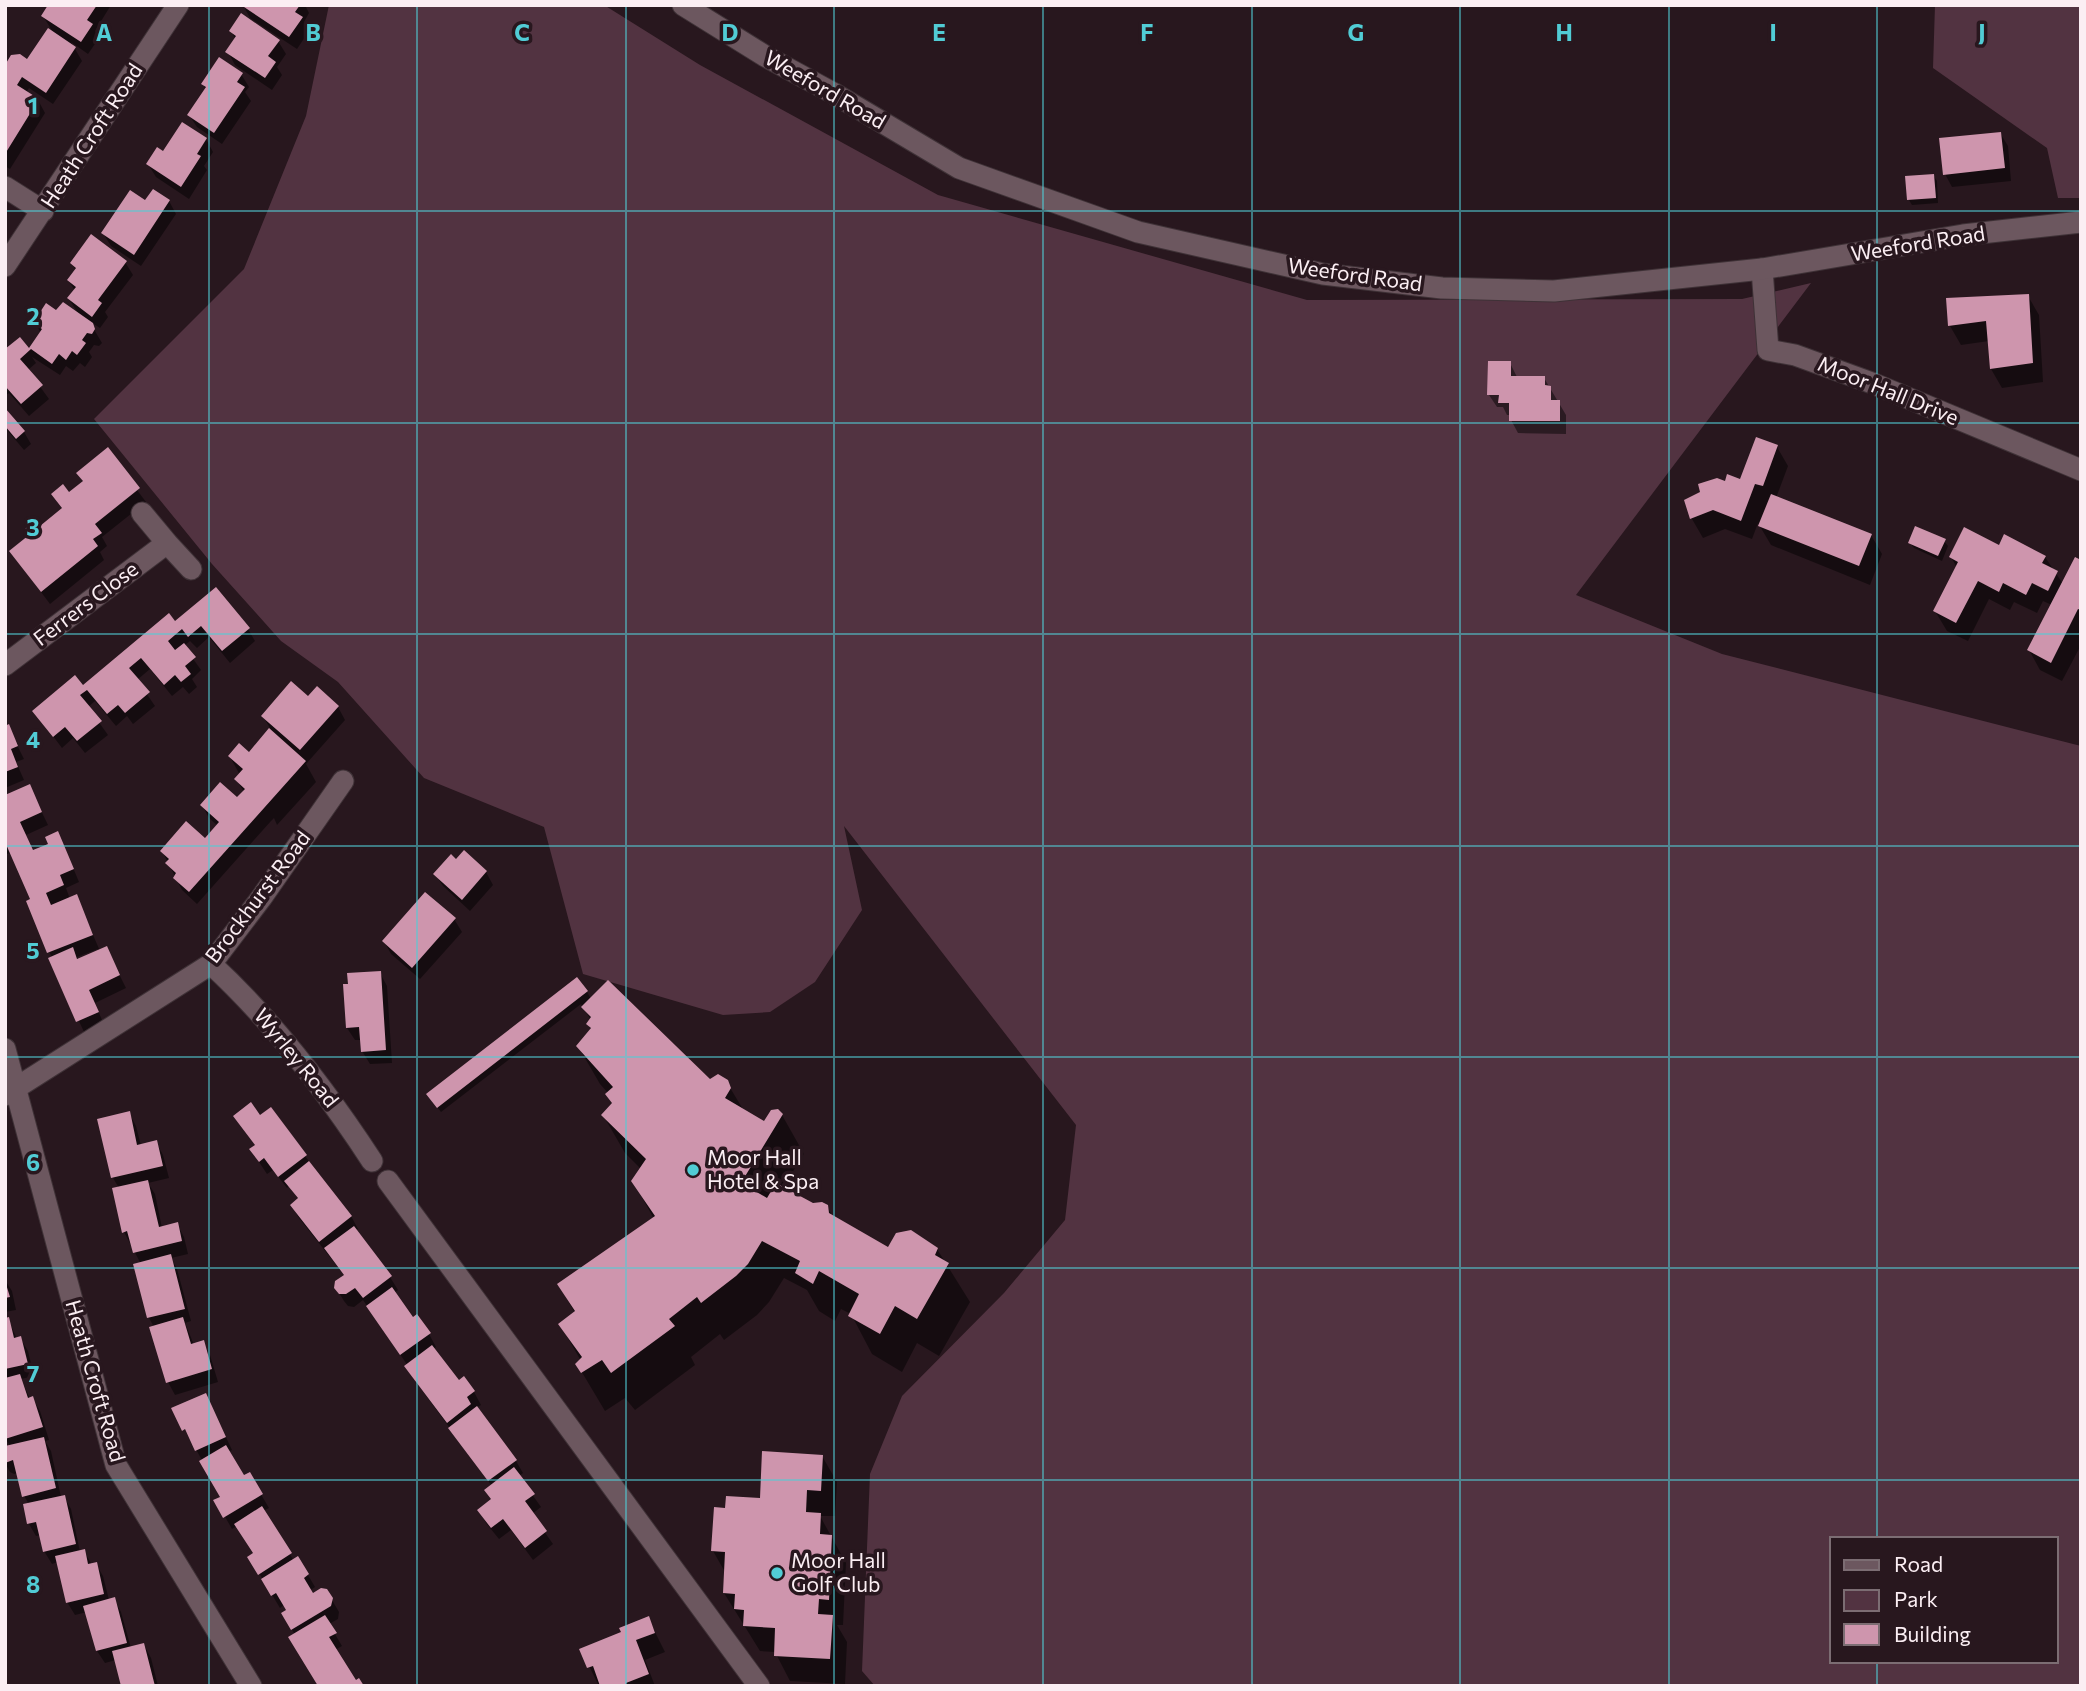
<svg xmlns="http://www.w3.org/2000/svg" width="2086" height="1691" viewBox="0 0 2086 1691" font-family="Commissioner,sans-serif">
<style>
.green{fill:#523341;fill-rule:evenodd}
.shadow{fill:#0007;fill-rule:evenodd}
.building{fill:#ce95ad}
.lines{fill:none;stroke-linecap:round;stroke-linejoin:round}
.street-casing{stroke:#3f3237;stroke-width:23}
.secondary-casing{stroke:#3f3237;stroke-width:23}
.street{stroke:#6c575f;stroke-width:21}
.secondary{stroke:#6c575f;stroke-width:21}
.grid{fill:none;stroke:#51ccd5;stroke-width:2;stroke-opacity:0.55}
.poi-dot{fill:#51ccd5;stroke:#28171e;stroke-width:2.5}
.labels{text-anchor:middle;stroke-width:7;stroke-linejoin:round;paint-order:stroke}
.street-label{font-size:21px;fill:#fbeef3;stroke:#28171e}
.poi-label{font-size:21px;fill:#fbeef3;stroke:#28171e;text-anchor:start}
.grid-label{font-size:23px;text-anchor:middle;font-weight:bold;fill:#51ccd5;stroke:#28171e;stroke-width:7;stroke-linejoin:round;paint-order:stroke}
</style>
<rect width="100%" height="100%" fill="#28171e"/>
<path class="green" d="M 329,5 L 604,5 L 700,65 L 938,195 L 1307,300 L 1742,299 L 1811,283 L 1576,595 L 1722,654 L 2081,746 L 2081,1686 L 875,1686 L 862,1671 L 870,1474 L 902,1396 L 1004,1293 L 1065,1220 L 1076,1125 L 844,826 L 862,910 L 815,982 L 770,1012 L 723,1015 L 583,974 L 544,827 L 424,778 L 338,682 L 281,641 L 212,564 L 94,419 L 244,269 L 306,116 ZM 1832,1539 L 2056,1539 L 2056,1661 L 1832,1661 Z
M 1935,5 L 2081,5 L 2081,198 L 2058,198 L 2047,148 L 1933,68 Z"/>
<path class="shadow" d="M 50,5 L 111,5 L 95,31 L 99,38 L 88,54 L 71,42 L 82,61 L 53,104 L 29,88 L 26,93 L 38,100 L 45,113 L 10,169 L 5,166 L 5,68 L 28,61 L 54,34 L 43,16 Z
M 243,5 L 305,5 L 309,13 L 304,22 L 309,31 L 297,49 L 250,18 Z
M 231,31 L 278,41 L 286,54 L 277,67 L 282,75 L 272,90 L 235,65 L 228,52 L 236,40 Z
M 241,74 L 249,87 L 245,92 L 251,101 L 222,144 L 197,127 L 189,115 L 206,90 L 203,84 Z
M 2000,133 L 2008,146 L 2011,181 L 1952,187 L 1945,174 Z
M 206,139 L 213,152 L 204,166 L 207,170 L 189,199 L 156,177 L 148,164 L 164,153 Z
M 1933,175 L 1937,181 L 1938,203 L 1912,205 L 1909,200 Z
M 169,201 L 176,214 L 141,266 L 111,246 L 103,233 L 145,203 Z
M 125,262 L 133,275 L 105,312 L 108,317 L 100,328 L 89,321 L 102,343 L 99,346 L 94,345 L 89,352 L 92,357 L 85,367 L 80,363 L 73,371 L 66,366 L 60,375 L 32,357 L 36,363 L 28,370 L 49,399 L 29,416 L 9,393 L 5,396 L 5,352 L 29,351 L 41,333 L 35,323 L 57,313 L 79,315 L 69,299 L 75,291 L 69,281 L 76,271 L 72,263 Z
M 2028,296 L 2039,315 L 2043,382 L 2002,388 L 1991,369 L 1989,341 L 1961,345 L 1950,326 Z
M 1510,363 L 1517,377 L 1544,378 L 1566,415 L 1566,434 L 1518,433 L 1511,420 L 1511,415 L 1507,415 L 1503,407 L 1497,407 L 1489,395 Z
M 5,411 L 24,432 L 31,444 L 24,450 L 7,430 L 5,432 Z
M 1777,447 L 1788,466 L 1776,498 L 1871,535 L 1882,554 L 1870,585 L 1771,545 L 1758,523 L 1752,539 L 1725,529 L 1703,538 L 1692,519 L 1686,501 L 1726,483 L 1741,481 Z
M 107,450 L 146,502 L 102,537 L 107,546 L 100,552 L 104,560 L 50,604 L 11,552 L 63,509 L 54,495 L 69,494 L 84,482 Z
M 1944,541 L 1948,546 L 1942,561 L 1914,548 L 1910,543 Z
M 2000,547 L 2045,557 L 2063,584 L 2081,562 L 2081,645 L 2062,681 L 2040,670 L 2029,650 L 2052,605 L 2043,601 L 2037,613 L 2014,602 L 2010,610 L 1989,599 L 1968,641 L 1947,631 L 1935,611 L 1957,568 L 1951,557 Z
M 175,624 L 248,629 L 255,641 L 230,663 L 209,637 L 197,648 L 190,641 L 184,646 L 201,670 L 192,679 L 197,687 L 189,694 L 183,687 L 172,696 L 150,669 L 137,680 L 155,706 L 133,724 L 127,716 L 116,726 L 95,701 L 88,707 L 108,735 L 85,753 L 73,738 L 62,748 L 34,711 L 83,687 Z
M 338,707 L 345,720 L 306,764 L 316,782 L 277,825 L 274,818 L 271,821 L 197,904 L 182,890 L 162,851 L 205,840 L 218,826 L 209,818 L 202,805 L 237,800 L 244,792 L 236,779 L 240,775 L 230,757 L 249,754 L 271,730 L 263,716 Z
M 8,727 L 24,759 L 16,762 L 24,780 L 5,788 L 5,728 Z
M 29,786 L 48,825 L 26,835 L 33,852 L 64,846 L 79,882 L 66,888 L 70,899 L 76,896 L 100,951 L 106,948 L 126,988 L 95,1003 L 104,1025 L 85,1034 L 50,959 L 52,958 L 29,902 L 32,901 L 12,852 L 7,854 L 5,851 L 5,797 ZM 98,949 L 99,951 L 79,960 L 77,957 Z
M 486,872 L 493,885 L 470,911 L 443,886 L 435,874 Z
M 454,919 L 462,932 L 420,979 L 391,954 L 384,941 Z
M 380,973 L 387,986 L 392,1063 L 370,1064 L 362,1051 L 361,1040 L 355,1040 L 347,1028 Z
M 587,992 L 591,999 L 709,1081 L 726,1081 L 744,1111 L 764,1124 L 782,1115 L 804,1154 L 782,1189 L 813,1205 L 827,1206 L 833,1217 L 889,1249 L 937,1249 L 970,1302 L 939,1356 L 917,1343 L 902,1372 L 872,1354 L 851,1314 L 841,1309 L 835,1321 L 819,1311 L 807,1290 L 784,1278 L 769,1302 L 757,1315 L 724,1340 L 720,1334 L 691,1357 L 695,1365 L 635,1410 L 625,1398 L 605,1411 L 577,1364 L 581,1361 L 560,1324 L 575,1313 L 559,1285 L 654,1219 L 633,1181 L 641,1169 L 625,1153 L 603,1115 L 613,1105 L 608,1093 L 600,1084 L 578,1046 L 591,1030 L 588,1024 L 591,1020 L 581,1004 L 441,1112 L 432,1100 Z
M 129,1113 L 136,1126 L 141,1146 L 156,1142 L 163,1155 L 169,1178 L 148,1183 L 155,1194 L 162,1228 L 177,1224 L 184,1237 L 188,1254 L 171,1258 L 177,1269 L 191,1321 L 185,1323 L 194,1345 L 203,1342 L 210,1355 L 218,1382 L 175,1395 L 168,1382 L 154,1327 L 149,1318 L 135,1265 L 141,1264 L 124,1232 L 119,1188 L 113,1178 L 99,1121 Z
M 235,1116 L 260,1117 L 305,1156 L 351,1216 L 358,1229 L 355,1231 L 390,1277 L 398,1290 L 394,1293 L 413,1319 L 429,1334 L 436,1347 L 433,1349 L 459,1383 L 464,1379 L 474,1392 L 481,1405 L 476,1408 L 516,1461 L 523,1473 L 519,1476 L 541,1507 L 532,1514 L 553,1544 L 533,1560 L 511,1530 L 499,1539 L 486,1523 L 479,1510 L 492,1500 L 492,1486 L 414,1379 L 408,1366 L 363,1300 L 354,1307 L 348,1306 L 344,1301 L 336,1288 L 345,1276 L 299,1218 L 292,1206 L 299,1200 L 289,1186 L 287,1188 L 273,1170 L 267,1174 L 251,1150 L 256,1146 Z
M 5,1280 L 12,1291 L 16,1310 L 5,1312 Z
M 8,1319 L 17,1339 L 20,1338 L 28,1351 L 34,1376 L 21,1379 L 30,1399 L 33,1399 L 40,1411 L 49,1440 L 45,1441 L 51,1451 L 61,1497 L 64,1497 L 71,1509 L 80,1552 L 84,1551 L 92,1565 L 96,1564 L 103,1576 L 109,1600 L 114,1599 L 121,1612 L 131,1648 L 144,1645 L 151,1658 L 158,1686 L 123,1686 L 116,1660 L 105,1663 L 97,1651 L 87,1612 L 75,1615 L 67,1602 L 58,1562 L 52,1564 L 44,1551 L 41,1535 L 36,1536 L 29,1524 L 29,1504 L 24,1496 L 18,1473 L 14,1474 L 10,1472 L 5,1463 L 5,1448 L 11,1447 L 5,1438 L 5,1320 Z
M 206,1395 L 232,1450 L 228,1452 L 243,1478 L 249,1474 L 269,1508 L 263,1511 L 294,1561 L 298,1558 L 315,1587 L 309,1591 L 312,1596 L 322,1590 L 326,1590 L 339,1612 L 338,1619 L 329,1624 L 342,1646 L 335,1650 L 355,1682 L 358,1680 L 362,1686 L 319,1686 L 290,1638 L 295,1635 L 283,1614 L 288,1611 L 284,1605 L 280,1608 L 250,1558 L 255,1554 L 237,1526 L 232,1529 L 216,1501 L 222,1497 L 174,1409 Z
M 822,1456 L 837,1482 L 835,1516 L 820,1516 L 846,1563 L 843,1625 L 837,1625 L 847,1642 L 845,1684 L 790,1681 L 775,1652 L 760,1651 L 724,1593 L 725,1572 L 713,1551 L 727,1510 L 761,1500 Z
M 648,1618 L 665,1652 L 645,1660 L 655,1686 L 599,1686 L 581,1650 L 623,1633 Z"/>
<path class="building" d="M 48,5 L 97,5 L 87,20 L 93,24 L 81,42 L 41,16 Z
M 241,5 L 300,5 L 295,12 L 303,17 L 289,37 Z
M 241,13 L 280,40 L 268,56 L 276,62 L 265,78 L 225,52 L 236,36 L 229,31 Z
M 48,28 L 76,47 L 46,93 L 22,77 L 17,85 L 39,99 L 5,154 L 5,65 L 11,55 L 20,54 L 27,59 Z
M 219,57 L 243,73 L 237,82 L 245,87 L 214,133 L 187,115 L 206,87 L 201,84 Z
M 182,122 L 207,138 L 197,154 L 201,156 L 181,187 L 146,164 L 157,147 L 163,151 Z
M 2001,132 L 2005,168 L 1943,175 L 1939,138 Z
M 1934,174 L 1936,198 L 1907,200 L 1905,176 Z
M 153,189 L 170,200 L 134,255 L 101,233 L 130,190 L 145,200 Z
M 91,234 L 127,261 L 98,300 L 102,303 L 92,317 L 67,298 L 76,287 L 67,280 L 76,268 L 70,263 Z
M 2029,294 L 2033,363 L 1990,369 L 1986,321 L 1948,326 L 1946,298 Z
M 63,302 L 93,323 L 95,329 L 92,334 L 87,333 L 82,340 L 86,343 L 77,355 L 72,351 L 66,360 L 59,354 L 52,364 L 31,349 L 20,359 L 43,385 L 21,404 L 5,386 L 5,349 L 20,337 L 29,348 L 42,329 L 33,323 L 46,303 L 56,310 Z
M 1488,361 L 1511,361 L 1511,376 L 1545,376 L 1545,385 L 1551,386 L 1551,400 L 1560,400 L 1560,421 L 1509,421 L 1509,403 L 1498,403 L 1499,395 L 1487,395 Z
M 5,408 L 25,431 L 16,439 L 5,426 Z
M 1756,437 L 1778,445 L 1763,486 L 1755,484 L 1741,521 L 1713,510 L 1690,519 L 1684,500 L 1700,492 L 1698,484 L 1717,478 L 1725,481 L 1727,474 L 1740,479 Z
M 108,447 L 140,488 L 95,524 L 102,533 L 93,539 L 98,546 L 41,592 L 9,551 L 29,535 L 25,529 L 36,521 L 40,526 L 62,508 L 51,494 L 63,484 L 69,492 L 83,481 L 76,473 Z
M 1771,494 L 1872,534 L 1859,566 L 1758,526 Z
M 1915,526 L 1946,539 L 1938,556 L 1908,543 Z
M 1964,527 L 1999,545 L 2004,534 L 2046,556 L 2042,563 L 2058,571 L 2048,591 L 2032,583 L 2026,595 L 2003,583 L 1999,592 L 1978,581 L 1956,623 L 1933,611 L 1958,562 L 1949,557 Z
M 2075,557 L 2081,560 L 2081,610 L 2078,609 L 2051,663 L 2027,650 Z
M 216,587 L 250,628 L 222,651 L 201,626 L 188,637 L 182,629 L 168,641 L 175,650 L 184,643 L 196,657 L 185,666 L 191,674 L 181,682 L 175,675 L 164,685 L 141,658 L 129,668 L 150,692 L 125,713 L 118,705 L 107,714 L 87,690 L 80,695 L 102,721 L 77,741 L 65,727 L 53,737 L 32,711 L 75,675 L 83,685 L 169,613 L 175,621 Z
M 291,681 L 308,696 L 317,686 L 339,706 L 300,750 L 261,716 Z
M 9,724 L 18,746 L 11,749 L 18,767 L 5,772 L 5,726 Z
M 269,728 L 306,761 L 189,892 L 173,878 L 176,873 L 165,863 L 169,859 L 160,851 L 186,821 L 205,838 L 219,822 L 200,805 L 220,782 L 237,797 L 245,789 L 234,779 L 243,769 L 228,756 L 239,743 L 249,752 Z
M 30,784 L 42,812 L 20,822 L 33,850 L 48,844 L 45,837 L 58,831 L 74,869 L 60,875 L 64,885 L 46,893 L 51,905 L 77,894 L 93,935 L 47,953 L 26,901 L 30,899 L 5,842 L 5,795 Z
M 464,850 L 487,871 L 462,900 L 433,874 L 451,854 L 456,859 Z
M 425,892 L 456,918 L 412,968 L 382,941 Z
M 107,946 L 120,975 L 89,990 L 99,1012 L 76,1022 L 48,958 L 73,947 L 77,959 Z
M 381,971 L 386,1050 L 361,1052 L 359,1027 L 346,1028 L 343,984 L 348,984 L 347,973 Z
M 577,977 L 588,991 L 437,1108 L 426,1094 Z
M 608,980 L 710,1079 L 718,1074 L 728,1080 L 731,1088 L 725,1098 L 764,1121 L 771,1110 L 778,1109 L 783,1114 L 741,1183 L 767,1198 L 776,1183 L 813,1203 L 822,1202 L 828,1205 L 829,1213 L 888,1247 L 896,1233 L 911,1230 L 938,1248 L 935,1255 L 949,1263 L 917,1319 L 895,1306 L 880,1334 L 848,1316 L 859,1294 L 819,1271 L 813,1284 L 795,1273 L 800,1261 L 762,1241 L 748,1264 L 736,1276 L 701,1303 L 697,1297 L 669,1319 L 675,1326 L 611,1373 L 602,1360 L 581,1373 L 575,1364 L 582,1357 L 558,1324 L 575,1311 L 557,1284 L 655,1216 L 631,1181 L 646,1159 L 601,1115 L 612,1103 L 605,1094 L 613,1087 L 576,1046 L 591,1028 L 586,1024 L 591,1017 L 581,1007 Z
M 251,1102 L 260,1115 L 271,1107 L 307,1155 L 278,1177 L 264,1158 L 259,1162 L 249,1149 L 255,1145 L 233,1116 Z
M 130,1111 L 137,1145 L 157,1140 L 163,1166 L 111,1178 L 97,1119 Z
M 309,1161 L 352,1216 L 319,1242 L 290,1205 L 298,1198 L 284,1181 Z
M 148,1180 L 159,1227 L 178,1222 L 182,1241 L 133,1253 L 127,1231 L 122,1233 L 112,1188 Z
M 354,1226 L 392,1276 L 363,1298 L 355,1288 L 346,1294 L 339,1294 L 334,1288 L 335,1281 L 344,1275 L 324,1248 Z
M 171,1254 L 185,1309 L 147,1318 L 133,1264 Z
M 5,1281 L 10,1297 L 5,1298 Z
M 392,1287 L 413,1317 L 417,1314 L 431,1333 L 400,1355 L 366,1306 Z
M 9,1317 L 14,1338 L 21,1336 L 28,1364 L 5,1369 L 5,1318 Z
M 183,1317 L 191,1344 L 204,1340 L 212,1369 L 166,1383 L 149,1327 Z
M 432,1345 L 459,1380 L 464,1376 L 475,1391 L 467,1397 L 471,1404 L 447,1423 L 404,1366 Z
M 20,1374 L 28,1398 L 33,1396 L 43,1427 L 5,1439 L 5,1378 Z
M 206,1393 L 226,1437 L 195,1451 L 185,1429 L 182,1431 L 171,1408 Z
M 477,1406 L 517,1460 L 488,1481 L 448,1428 Z
M 44,1437 L 56,1488 L 22,1497 L 13,1460 L 5,1463 L 5,1446 Z
M 226,1445 L 244,1475 L 250,1472 L 263,1494 L 223,1518 L 213,1500 L 220,1497 L 199,1461 Z
M 762,1451 L 823,1455 L 821,1491 L 807,1490 L 806,1512 L 821,1513 L 820,1534 L 832,1535 L 829,1600 L 819,1599 L 818,1614 L 833,1615 L 830,1659 L 774,1656 L 775,1628 L 743,1626 L 744,1610 L 734,1609 L 735,1594 L 723,1593 L 725,1552 L 711,1551 L 714,1507 L 725,1508 L 726,1496 L 760,1498 Z
M 514,1467 L 535,1494 L 525,1501 L 547,1531 L 525,1548 L 503,1519 L 491,1528 L 477,1510 L 491,1499 L 484,1490 Z
M 65,1495 L 76,1544 L 43,1552 L 36,1522 L 27,1524 L 23,1504 Z
M 262,1506 L 292,1553 L 258,1575 L 247,1557 L 253,1553 L 234,1524 Z
M 85,1549 L 88,1564 L 97,1562 L 104,1594 L 66,1603 L 55,1556 Z
M 298,1556 L 309,1574 L 304,1578 L 313,1593 L 321,1588 L 327,1589 L 333,1598 L 331,1606 L 291,1630 L 281,1613 L 286,1610 L 276,1593 L 271,1596 L 261,1579 Z
M 115,1597 L 127,1643 L 96,1651 L 83,1606 Z
M 325,1615 L 337,1633 L 329,1637 L 356,1680 L 359,1678 L 364,1686 L 318,1686 L 288,1637 Z
M 649,1616 L 655,1633 L 636,1640 L 649,1674 L 626,1683 L 627,1686 L 600,1686 L 593,1666 L 587,1668 L 579,1649 L 621,1632 L 619,1628 Z
M 144,1643 L 155,1686 L 121,1686 L 112,1651 Z"/>
<g class="lines">
<defs>
<path id="street" d="M 5,187 L 43,211
M 5,266 L 178,5
M 1762,269 L 1768,350 L 1795,355 L 1872,383 L 2081,470
M 167,543 L 191,569
M 5,665 L 167,543 L 142,513
M 211,964 C 274,1022 325,1089 372,1161
M 5,1049 L 116,1465 L 251,1686
M 5,1095 L 211,964 L 262,897 L 343,781
M 388,1181 L 759,1686"/>
<path id="secondary" d="M 683,5 L 765,56 L 833,93 L 959,168 L 1138,232 L 1323,274 L 1442,288 L 1554,291 L 1762,269 L 1963,235 L 2081,222"/>
</defs>
<use href="#street" class="street-casing"/>
<use href="#secondary" class="secondary-casing"/>
<use href="#street" class="street"/>
<use href="#secondary" class="secondary"/>
</g>
<path class="grid" d="M 209,5 L 209,1686M 417,5 L 417,1686M 626,5 L 626,1686M 834,5 L 834,1686M 1043,5 L 1043,1686M 1252,5 L 1252,1686M 1460,5 L 1460,1686M 1669,5 L 1669,1686M 1877,5 L 1877,1539M 5,211 L 2081,211M 5,423 L 2081,423M 5,634 L 2081,634M 5,846 L 2081,846M 5,1057 L 2081,1057M 5,1268 L 2081,1268M 5,1480 L 2081,1480M 1877,1661 L 1877,1686"/>
<g class="poi-dot">
<circle cx="693" cy="1170" r="7"/>
<circle cx="777" cy="1573" r="7"/>
</g>
<g class="labels">
<g class="street-label">
<text transform="translate(825 90) rotate(30)" y="7">Weeford Road</text>
<text transform="translate(92 136) rotate(-57)" y="7">Heath Croft Road</text>
<text transform="translate(1918 244) rotate(-9)" y="7">Weeford Road</text>
<text transform="translate(1355 275) rotate(8)" y="7">Weeford Road</text>
<text transform="translate(1888 391) rotate(22)" y="7">Moor Hall Drive</text>
<text transform="translate(86 604) rotate(-37)" y="7">Ferrers Close</text>
<text transform="translate(258 897) rotate(-53)" y="7">Brockhurst Road</text>
<text transform="translate(296 1058) rotate(51)" y="7">Wyrley Road</text>
<text transform="translate(95 1381) rotate(74)" y="7">Heath Croft Road</text>
</g>
<g class="poi-label">
<text x="707" y="1165">Moor Hall<tspan x="707" dy="24">Hotel &amp; Spa</tspan></text>
<text x="791" y="1568">Moor Hall<tspan x="791" dy="24">Golf Club</tspan></text>
</g>
</g>
<g class="grid-label">
<text x="104" y="41">A</text>
<text x="313" y="41">B</text>
<text x="522" y="41">C</text>
<text x="730" y="41">D</text>
<text x="939" y="41">E</text>
<text x="1147" y="41">F</text>
<text x="1356" y="41">G</text>
<text x="1564" y="41">H</text>
<text x="1773" y="41">I</text>
<text x="1982" y="41">J</text>
<text x="33" y="114">1</text>
<text x="33" y="325">2</text>
<text x="33" y="536">3</text>
<text x="33" y="748">4</text>
<text x="33" y="959">5</text>
<text x="33" y="1171">6</text>
<text x="33" y="1382">7</text>
<text x="33" y="1593">8</text>
</g>
<rect width="2086" height="1691" fill="none" stroke="#fbeef3" stroke-width="14"/>
<rect x="1830" y="1537" width="228" height="126" fill="#28171e" stroke="#7c6d73" stroke-width="2"/>
<rect x="1844" y="1560" width="35" height="10" fill="#6c575f" stroke="#7c6d73" stroke-width="2"/>
<text x="1894" y="1572" font-size="21" fill="#fbeef3">Road</text>
<rect x="1844" y="1590" width="35" height="21" fill="#523341" stroke="#7c6d73" stroke-width="2"/>
<text x="1894" y="1607" font-size="21" fill="#fbeef3">Park</text>
<rect x="1844" y="1624" width="35" height="21" fill="#ce95ad" stroke="#7c6d73" stroke-width="2"/>
<text x="1894" y="1642" font-size="21" fill="#fbeef3">Building</text>
</svg>
